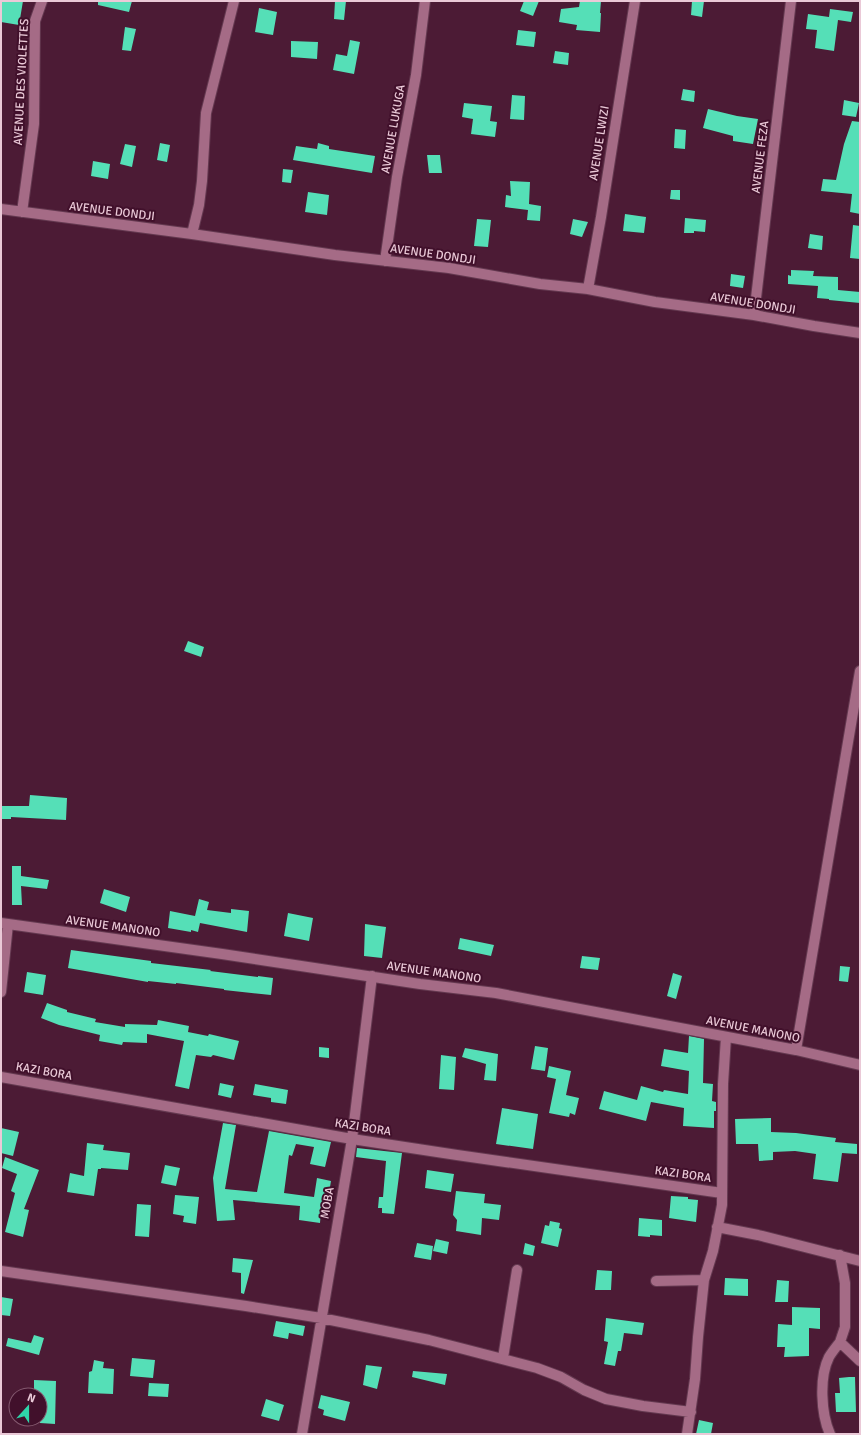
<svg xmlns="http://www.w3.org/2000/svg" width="861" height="1435" viewBox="0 0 861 1435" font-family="Signika,sans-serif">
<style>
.building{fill:#55dfb7}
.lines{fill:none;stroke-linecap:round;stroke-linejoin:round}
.street-casing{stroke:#643950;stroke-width:12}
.street{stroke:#a56b86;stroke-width:10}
.labels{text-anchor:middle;stroke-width:4;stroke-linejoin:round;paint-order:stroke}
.street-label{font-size:12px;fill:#eac9d7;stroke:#41102b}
</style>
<rect width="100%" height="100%" fill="#4c1b35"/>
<path class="building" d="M 1,1 L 23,1 L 19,25 L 1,22 Z
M 98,1 L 132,1 L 129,12 L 98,5 Z
M 335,1 L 346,1 L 344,20 L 334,19 Z
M 524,1 L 539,1 L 533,16 L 520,11 Z
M 580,1 L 601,1 L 600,13 L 601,13 L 600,32 L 576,30 L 577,25 L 559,22 L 561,9 L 579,7 Z
M 692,1 L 704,1 L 702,17 L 691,15 Z
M 259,8 L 277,12 L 273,35 L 255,32 Z
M 830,9 L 853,12 L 851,22 L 838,20 L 834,51 L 815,48 L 817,30 L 806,29 L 808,14 L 829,17 Z
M 125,27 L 136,29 L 131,51 L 122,50 Z
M 518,30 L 536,32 L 534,47 L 516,45 Z
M 350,40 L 360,42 L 354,74 L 333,70 L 336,54 L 347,56 Z
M 291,41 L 318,42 L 317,59 L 291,57 Z
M 555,51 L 569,53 L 568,65 L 553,63 Z
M 683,89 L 695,91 L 694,102 L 681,100 Z
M 512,95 L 525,96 L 524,120 L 510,119 Z
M 844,100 L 859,103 L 856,117 L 842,115 Z
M 464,103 L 492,106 L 490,121 L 497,122 L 495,137 L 471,134 L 473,119 L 462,117 Z
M 708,109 L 737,116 L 758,119 L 753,144 L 733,141 L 733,136 L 703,128 Z
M 852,121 L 860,122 L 860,214 L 850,212 L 852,194 L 821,191 L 823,179 L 836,180 L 844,144 Z
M 675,129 L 686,130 L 685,149 L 674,148 Z
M 160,143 L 170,145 L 167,162 L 157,160 Z
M 318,143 L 329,146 L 329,149 L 375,156 L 372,173 L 293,160 L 296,146 L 317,149 Z
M 125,144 L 136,146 L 132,167 L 120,164 Z
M 427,155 L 440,155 L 442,173 L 429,173 Z
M 93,161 L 110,164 L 108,179 L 91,176 Z
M 283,169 L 293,170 L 291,183 L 282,182 Z
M 510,181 L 530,182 L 529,204 L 541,206 L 540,221 L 527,220 L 528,210 L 505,207 L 506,195 L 511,196 Z
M 671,190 L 680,190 L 680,200 L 670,199 Z
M 308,192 L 329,195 L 327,215 L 305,212 Z
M 625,214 L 646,217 L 644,233 L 623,231 Z
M 685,218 L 706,220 L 705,232 L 694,231 L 694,233 L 684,233 Z
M 477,219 L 491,220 L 488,247 L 474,246 Z
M 573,219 L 588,222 L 582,237 L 570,234 Z
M 853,225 L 860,226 L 860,259 L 850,258 Z
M 810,234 L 823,236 L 822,250 L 808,248 Z
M 791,270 L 814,271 L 813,276 L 838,277 L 838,290 L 860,292 L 860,303 L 829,300 L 829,299 L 817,298 L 818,286 L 788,284 L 788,275 L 791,276 Z
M 731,274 L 745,276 L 743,288 L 730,286 Z
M 188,641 L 204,647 L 201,657 L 184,651 Z
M 30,795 L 67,798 L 66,820 L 11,817 L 11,819 L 1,819 L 1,806 L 29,806 Z
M 12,866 L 21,866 L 21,876 L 49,880 L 47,889 L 21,886 L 22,905 L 12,905 Z
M 104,889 L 130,897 L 126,912 L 100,903 Z
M 199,899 L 209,902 L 207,910 L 231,913 L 231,909 L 249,911 L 247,932 L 200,923 L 198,932 L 191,930 L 191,932 L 168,928 L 170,911 L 195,916 Z
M 288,913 L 313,918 L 309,941 L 284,936 Z
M 365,924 L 386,927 L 382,958 L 364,956 Z
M 460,938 L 494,945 L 491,956 L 458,949 Z
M 71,950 L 151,961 L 151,963 L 211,970 L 210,971 L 258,977 L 258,976 L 273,978 L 271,995 L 224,990 L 224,989 L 176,983 L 176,984 L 148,981 L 148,982 L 68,968 Z
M 582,956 L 600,958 L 598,970 L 580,968 Z
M 840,966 L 850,967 L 848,982 L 839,981 Z
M 27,972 L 46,975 L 43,995 L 24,992 Z
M 673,973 L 682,976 L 676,999 L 667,996 Z
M 47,1003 L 67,1010 L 67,1012 L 96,1019 L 95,1022 L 125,1027 L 125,1024 L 157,1025 L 158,1020 L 189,1026 L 188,1032 L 208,1036 L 209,1034 L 239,1041 L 234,1060 L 213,1055 L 211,1057 L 196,1055 L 189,1089 L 175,1086 L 184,1041 L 147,1034 L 147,1043 L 123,1042 L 122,1045 L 99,1041 L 100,1035 L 59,1025 L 41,1018 Z
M 689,1036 L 704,1039 L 703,1083 L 713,1084 L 712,1101 L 716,1102 L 716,1111 L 714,1111 L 714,1128 L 683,1126 L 684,1108 L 651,1102 L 646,1121 L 599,1109 L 604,1091 L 637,1100 L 641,1086 L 663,1092 L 664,1090 L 688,1094 L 689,1071 L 661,1066 L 664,1049 L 688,1053 Z
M 535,1046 L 548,1048 L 545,1071 L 531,1069 Z
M 319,1047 L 329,1048 L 329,1058 L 319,1057 Z
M 465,1048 L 498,1054 L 496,1081 L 484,1080 L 486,1064 L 462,1057 Z
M 441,1055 L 456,1057 L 454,1090 L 439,1089 Z
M 549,1066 L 571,1071 L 566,1095 L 579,1098 L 575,1115 L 570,1113 L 569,1117 L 549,1113 L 556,1079 L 547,1077 Z
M 220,1083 L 234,1086 L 231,1098 L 218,1095 Z
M 255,1084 L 288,1090 L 286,1104 L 271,1102 L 271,1098 L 253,1095 Z
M 502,1108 L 538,1114 L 533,1149 L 496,1144 Z
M 771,1118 L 771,1132 L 796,1133 L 836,1138 L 835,1142 L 857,1144 L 857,1154 L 842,1153 L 838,1182 L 813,1179 L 816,1154 L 795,1151 L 773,1152 L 773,1160 L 759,1161 L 758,1144 L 736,1144 L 735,1119 Z
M 223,1123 L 236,1125 L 225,1189 L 257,1192 L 269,1131 L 331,1142 L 325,1167 L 310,1164 L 314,1147 L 296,1144 L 292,1156 L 289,1155 L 284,1193 L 314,1197 L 317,1178 L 331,1181 L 328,1199 L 329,1199 L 328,1211 L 321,1210 L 320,1223 L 299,1220 L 300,1206 L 233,1200 L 235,1220 L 217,1221 L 213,1178 Z
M 1,1128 L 19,1132 L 13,1156 L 1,1153 Z
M 87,1143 L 104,1145 L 103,1150 L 130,1153 L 128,1170 L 101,1168 L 101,1169 L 98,1169 L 94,1196 L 67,1192 L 70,1173 L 84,1176 Z
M 357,1148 L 402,1153 L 394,1214 L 382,1213 L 382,1208 L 378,1208 L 379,1197 L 383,1197 L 386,1161 L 356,1157 Z
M 5,1157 L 39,1170 L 24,1209 L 29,1210 L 23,1237 L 5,1232 L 15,1193 L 11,1191 L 17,1174 L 2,1168 Z
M 165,1165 L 180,1168 L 176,1186 L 161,1183 Z
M 427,1170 L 454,1174 L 451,1192 L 425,1188 Z
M 456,1191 L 485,1194 L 484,1203 L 501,1205 L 499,1220 L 482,1218 L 481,1235 L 456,1231 L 457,1220 L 453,1215 Z
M 175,1195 L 199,1197 L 196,1224 L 183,1222 L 184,1216 L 173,1214 Z
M 671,1196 L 688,1197 L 688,1199 L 698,1200 L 696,1222 L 669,1218 Z
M 137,1204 L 151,1205 L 149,1237 L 135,1236 Z
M 639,1218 L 662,1220 L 662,1236 L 650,1235 L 650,1237 L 638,1236 Z
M 550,1221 L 560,1223 L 559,1228 L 562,1229 L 558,1247 L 541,1243 L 545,1225 L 549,1226 Z
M 436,1239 L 449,1242 L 447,1254 L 433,1251 Z
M 417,1243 L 433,1246 L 431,1260 L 414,1257 Z
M 525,1243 L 535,1246 L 533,1256 L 523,1254 Z
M 233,1258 L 253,1260 L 244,1294 L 241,1293 L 241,1273 L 232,1272 Z
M 597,1270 L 612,1271 L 611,1290 L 595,1290 Z
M 725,1278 L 748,1279 L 748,1296 L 724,1295 Z
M 777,1280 L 789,1281 L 788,1302 L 775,1302 Z
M 1,1297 L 13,1299 L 10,1316 L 1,1315 Z
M 792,1307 L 820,1308 L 820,1329 L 809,1328 L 809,1356 L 784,1357 L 785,1347 L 777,1347 L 778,1324 L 792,1325 Z
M 606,1318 L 644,1323 L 642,1335 L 624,1333 L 621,1351 L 618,1351 L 615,1366 L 604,1364 L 608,1342 L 604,1341 Z
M 276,1321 L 305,1326 L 303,1336 L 289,1333 L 288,1339 L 273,1336 Z
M 34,1335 L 44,1338 L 39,1355 L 6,1346 L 8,1338 L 31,1343 Z
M 132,1358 L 155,1360 L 153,1378 L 130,1376 Z
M 94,1360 L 104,1362 L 103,1368 L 114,1369 L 113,1394 L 88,1393 L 89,1372 L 92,1371 Z
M 366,1365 L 382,1367 L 377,1389 L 363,1385 Z
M 413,1371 L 447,1374 L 445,1385 L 412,1377 Z
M 849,1377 L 855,1377 L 856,1412 L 836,1412 L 835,1393 L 840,1393 L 839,1378 Z
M 34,1380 L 56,1381 L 55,1424 L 40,1423 L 40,1395 L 34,1395 Z
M 149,1383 L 169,1384 L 168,1397 L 148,1396 Z
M 321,1395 L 350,1402 L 345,1421 L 323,1415 L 324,1410 L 318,1408 Z
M 266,1399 L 284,1405 L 279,1421 L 261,1416 Z
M 699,1420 L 713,1423 L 711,1434 L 696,1434 Z"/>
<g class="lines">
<defs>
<path id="street" d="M 1,209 L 192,234 L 335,255 L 449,268 L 540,284 L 588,289 L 655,302 L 754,315 L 814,326 L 860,333
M 22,212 L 34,124 L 35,21 L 42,1
M 192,234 L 199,205 L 202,181 L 206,113 L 234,1
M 385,261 L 397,177 L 416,75 L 425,1
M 588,289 L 601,217 L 635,1
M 754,315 L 791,1
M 1,923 L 222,954 L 420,984 L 496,993 L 796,1050 L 860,1065
M 1,992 L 8,924
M 796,1050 L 860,671
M 1,1077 L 352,1139 L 457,1155 L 722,1193
M 717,1227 L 758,1235 L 860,1261
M 840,1255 L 845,1283 L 845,1327 L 840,1342 L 860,1361
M 1,1271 L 246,1306 L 321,1318 L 429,1340 L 537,1368 L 561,1377 L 584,1390 L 606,1399 L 643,1406 L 691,1412
M 656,1281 L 704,1280
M 503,1358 L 517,1270
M 302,1434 L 352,1139 L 372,976
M 687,1434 L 695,1379 L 698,1337 L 704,1280 L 713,1251 L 722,1205 L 723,1084 L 726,1037
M 830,1434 C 821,1414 819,1377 829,1357 C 832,1352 836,1347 840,1342"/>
</defs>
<use href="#street" class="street-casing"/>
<use href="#street" class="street"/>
</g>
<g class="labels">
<g class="street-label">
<text transform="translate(21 82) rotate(-87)" y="4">AVENUE DES VIOLETTES</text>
<text transform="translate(393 129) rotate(-80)" y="4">AVENUE LUKUGA</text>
<text transform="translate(599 143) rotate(-81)" y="4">AVENUE LWIZI</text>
<text transform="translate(760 157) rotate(-83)" y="4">AVENUE FEZA</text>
<text transform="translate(112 211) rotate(7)" y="4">AVENUE DONDJI</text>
<text transform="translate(433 254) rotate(8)" y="4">AVENUE DONDJI</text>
<text transform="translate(753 303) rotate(9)" y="4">AVENUE DONDJI</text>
<text transform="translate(113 926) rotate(8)" y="4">AVENUE MANONO</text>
<text transform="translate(434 972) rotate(8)" y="4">AVENUE MANONO</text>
<text transform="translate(753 1029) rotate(11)" y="4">AVENUE MANONO</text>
<text transform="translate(44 1071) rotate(10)" y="4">KAZI BORA</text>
<text transform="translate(363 1127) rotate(9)" y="4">KAZI BORA</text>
<text transform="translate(683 1174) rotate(8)" y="4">KAZI BORA</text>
<text transform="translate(327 1203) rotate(-80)" y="4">MOBA</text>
</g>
</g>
<rect width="861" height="1435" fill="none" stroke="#eac9d7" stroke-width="4"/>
<g transform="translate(28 1407) rotate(21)"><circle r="19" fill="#41102b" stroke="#855a70"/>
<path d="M0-3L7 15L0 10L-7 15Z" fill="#2fd4aa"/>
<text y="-6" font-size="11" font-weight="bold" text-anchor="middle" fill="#eac9d7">N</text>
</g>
</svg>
